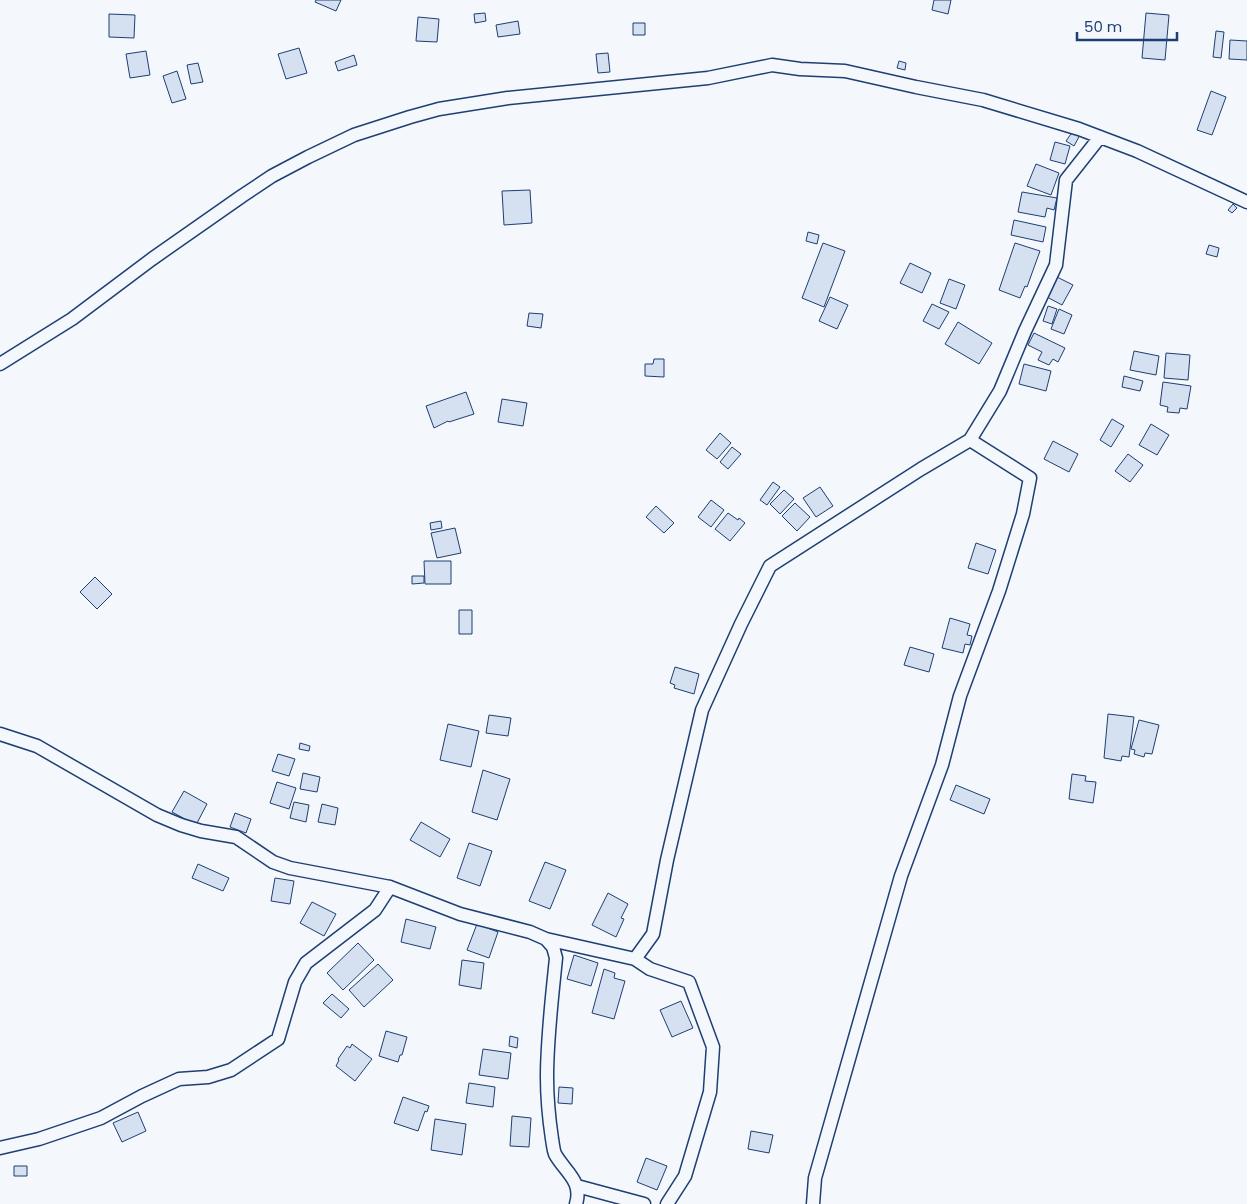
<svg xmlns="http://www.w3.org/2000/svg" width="1247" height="1204" viewBox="0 0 1247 1204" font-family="Poppins,sans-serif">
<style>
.building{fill:#d5e0f0;stroke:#1d3f73}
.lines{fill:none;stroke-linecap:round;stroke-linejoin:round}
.minor-casing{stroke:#1d3f73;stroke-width:15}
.minor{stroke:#f4f7fb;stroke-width:12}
</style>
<rect width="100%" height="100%" fill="#f4f7fb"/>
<path class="building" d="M 316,0 L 341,0 L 336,11 L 315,2 Z
M 934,0 L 951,0 L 948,14 L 932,10 Z
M 485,13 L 486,21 L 475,23 L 474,14 Z
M 1146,13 L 1169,15 L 1165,60 L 1142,58 Z
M 109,14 L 135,15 L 134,38 L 109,37 Z
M 418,17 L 439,19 L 437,42 L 416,41 Z
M 518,21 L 520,34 L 498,37 L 496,25 Z
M 633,23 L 645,23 L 645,35 L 633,35 Z
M 1216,31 L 1224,32 L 1221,58 L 1213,57 Z
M 1230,40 L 1247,41 L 1247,60 L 1229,59 Z
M 299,48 L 307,73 L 286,79 L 278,54 Z
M 146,51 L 150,75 L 130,78 L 126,54 Z
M 608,53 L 610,72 L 598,73 L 596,54 Z
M 354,55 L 357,65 L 338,71 L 335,62 Z
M 899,61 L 906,63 L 905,70 L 897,68 Z
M 198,63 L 203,82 L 191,84 L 187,65 Z
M 177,71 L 186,99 L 172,103 L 163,76 Z
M 1211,91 L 1226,97 L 1212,135 L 1197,130 Z
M 1073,131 L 1080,135 L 1074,146 L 1066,141 Z
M 1055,142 L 1070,146 L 1065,164 L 1050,160 Z
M 1036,164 L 1059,173 L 1051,195 L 1027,186 Z
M 530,190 L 532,223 L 504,225 L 502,191 Z
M 1022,192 L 1057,198 L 1054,210 L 1047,208 L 1045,217 L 1018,212 Z
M 1233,204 L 1237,208 L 1232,213 L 1228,210 Z
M 1014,220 L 1046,227 L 1043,242 L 1011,235 Z
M 808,232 L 819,235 L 817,244 L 806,241 Z
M 823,243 L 845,251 L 824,307 L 802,298 Z
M 1015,243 L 1040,251 L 1027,287 L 1025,286 L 1020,298 L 999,290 Z
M 1209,245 L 1219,248 L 1217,257 L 1206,254 Z
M 910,263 L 931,273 L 922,293 L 900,283 Z
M 1057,277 L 1073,285 L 1062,305 L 1047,297 Z
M 949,279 L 965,285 L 956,309 L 940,303 Z
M 830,297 L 848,305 L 837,329 L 819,321 Z
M 932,304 L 949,312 L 939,329 L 923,321 Z
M 1048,306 L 1057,309 L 1052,324 L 1043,321 Z
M 1059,309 L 1072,315 L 1064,334 L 1051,329 Z
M 529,313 L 543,314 L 541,328 L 527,326 Z
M 958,322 L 992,343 L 979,364 L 945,344 Z
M 1034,333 L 1065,348 L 1058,362 L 1053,359 L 1049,365 L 1038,360 L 1042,352 L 1028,345 Z
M 1134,351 L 1159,356 L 1156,375 L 1130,370 Z
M 1166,353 L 1190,355 L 1188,380 L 1164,378 Z
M 654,359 L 664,359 L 664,377 L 645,376 L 645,364 L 653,364 Z
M 1024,364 L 1051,371 L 1046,391 L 1019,384 Z
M 1124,376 L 1143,381 L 1140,391 L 1122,387 Z
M 1163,382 L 1191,386 L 1187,409 L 1180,408 L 1179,413 L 1167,412 L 1168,407 L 1160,405 Z
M 466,392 L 474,414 L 449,422 L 448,421 L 434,428 L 426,406 Z
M 502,399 L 527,403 L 523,426 L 498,422 Z
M 1112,419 L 1124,426 L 1111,447 L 1100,440 Z
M 1151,424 L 1169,435 L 1157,455 L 1139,445 Z
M 720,433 L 731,443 L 717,459 L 706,450 Z
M 1053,441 L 1078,454 L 1069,472 L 1044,459 Z
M 732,447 L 741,454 L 728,469 L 720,462 Z
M 1128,454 L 1143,465 L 1130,482 L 1115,471 Z
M 773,482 L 780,487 L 767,505 L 760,500 Z
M 820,487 L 833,506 L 816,517 L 803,498 Z
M 784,490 L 794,499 L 780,514 L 770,504 Z
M 711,500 L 724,510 L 711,527 L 698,517 Z
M 795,503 L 810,517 L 797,531 L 782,516 Z
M 656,506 L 674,523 L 664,533 L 646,517 Z
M 728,513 L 738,520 L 739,518 L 745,523 L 730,541 L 715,529 Z
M 441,521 L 442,528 L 431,530 L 430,523 Z
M 455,528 L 461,553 L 437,558 L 431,533 Z
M 976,543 L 996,550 L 988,574 L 968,568 Z
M 424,561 L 451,561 L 451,584 L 425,584 Z
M 412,576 L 424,576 L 424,583 L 412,584 Z
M 95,577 L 112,594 L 97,609 L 80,592 Z
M 459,610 L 472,610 L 472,634 L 459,634 Z
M 950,618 L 970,624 L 967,635 L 972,636 L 970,645 L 965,644 L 963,653 L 942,648 Z
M 910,647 L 934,654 L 929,672 L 904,665 Z
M 675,667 L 699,674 L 694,694 L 674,688 L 675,685 L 670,683 Z
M 1108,714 L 1134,717 L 1129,757 L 1122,756 L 1121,761 L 1104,758 Z
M 489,715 L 511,718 L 508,736 L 486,733 Z
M 1139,720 L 1159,725 L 1152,754 L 1145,753 L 1144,757 L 1134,754 L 1135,750 L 1131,749 Z
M 448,724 L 479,731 L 471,767 L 440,760 Z
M 300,743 L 310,746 L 309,751 L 299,749 Z
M 278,754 L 295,759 L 289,776 L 272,771 Z
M 483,770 L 510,779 L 497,820 L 472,812 Z
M 303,773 L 320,777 L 317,792 L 300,789 Z
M 1072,774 L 1086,776 L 1085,781 L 1096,782 L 1093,803 L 1069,799 Z
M 277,782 L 296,788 L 289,809 L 270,803 Z
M 956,785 L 990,799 L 984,814 L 950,800 Z
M 184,791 L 207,804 L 196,825 L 172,812 Z
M 294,802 L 309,805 L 306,822 L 290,818 Z
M 322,804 L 338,808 L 335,825 L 318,822 Z
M 235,813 L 251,819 L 246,833 L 230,827 Z
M 421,822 L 450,839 L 440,857 L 410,840 Z
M 469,843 L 492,851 L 480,886 L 457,878 Z
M 545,862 L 566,870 L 550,909 L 529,901 Z
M 198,864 L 229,878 L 223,891 L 192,878 Z
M 275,878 L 294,881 L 290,904 L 271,901 Z
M 608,893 L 628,904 L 621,918 L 624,919 L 616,937 L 592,925 Z
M 312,902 L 336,914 L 324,936 L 300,923 Z
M 406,919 L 436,927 L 430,949 L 401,942 Z
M 477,924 L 498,932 L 489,958 L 467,950 Z
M 358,943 L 374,960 L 343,990 L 327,973 Z
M 574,955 L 598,963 L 591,986 L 567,979 Z
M 462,960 L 484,963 L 481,989 L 459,985 Z
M 378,964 L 393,980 L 364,1007 L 349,990 Z
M 604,969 L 615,973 L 614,978 L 625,981 L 614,1019 L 592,1013 Z
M 332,994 L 349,1009 L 341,1018 L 323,1003 Z
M 681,1001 L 693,1028 L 672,1037 L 660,1010 Z
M 386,1031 L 407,1037 L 402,1055 L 400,1055 L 398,1062 L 379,1056 Z
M 510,1036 L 518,1038 L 517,1048 L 509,1046 Z
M 352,1044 L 372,1059 L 355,1081 L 336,1066 L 339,1060 L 338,1059 L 347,1046 L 350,1048 Z
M 483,1049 L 511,1053 L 508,1079 L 479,1075 Z
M 469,1083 L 495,1087 L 493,1107 L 466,1103 Z
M 559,1087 L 573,1088 L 572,1104 L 558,1103 Z
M 403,1097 L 429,1106 L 427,1112 L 425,1111 L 418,1131 L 394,1123 Z
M 138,1112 L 146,1131 L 122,1142 L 113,1123 Z
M 512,1116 L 531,1118 L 529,1147 L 510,1146 Z
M 435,1119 L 466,1124 L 462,1155 L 431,1150 Z
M 751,1131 L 773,1135 L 769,1153 L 748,1149 Z
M 646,1158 L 667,1166 L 657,1190 L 637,1182 Z
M 14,1166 L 27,1166 L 27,1176 L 14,1176 Z"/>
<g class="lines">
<defs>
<path id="minor" d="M 0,364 L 72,319 L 152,259 L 242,196 L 272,176 L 308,157 L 354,135 L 410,117 L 439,109 L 508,98 L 708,78 L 772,65 L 800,69 L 845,71 L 916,87 L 983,100 L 1079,129 L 1137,151 L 1247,202
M 0,734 L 37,746 L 157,815 L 181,825 L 201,831 L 236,837 L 273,862 L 290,868 L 390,887 L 460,914 L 530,932 L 546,939 L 553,947 L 556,958 C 552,998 547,1038 547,1077 C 547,1097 549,1119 552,1139 C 553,1144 553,1149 555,1154 C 565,1172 583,1181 576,1204
M 546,939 L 635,959 L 653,934 L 667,860 L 702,710 L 741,624 L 770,566 L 921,469 L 970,440 L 1000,391 L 1025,331 L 1056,265 L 1066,180 L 1100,137
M 635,959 L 650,969 L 689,982 L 713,1047 L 710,1092 L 685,1176 L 667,1204
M 0,1148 L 39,1139 L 101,1118 L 142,1096 L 179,1079 L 208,1077 L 231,1070 L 278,1039 L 295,982 L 306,963 L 375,910 L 390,887
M 577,1186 L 644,1204
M 813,1204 L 815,1178 L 901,876 L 942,765 L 960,696 L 999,591 L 1023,514 L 1030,478 L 970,440"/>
</defs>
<use href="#minor" class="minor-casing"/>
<use href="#minor" class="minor"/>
</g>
<path d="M1077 32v8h100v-8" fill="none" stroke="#1d3f73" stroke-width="2.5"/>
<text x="1084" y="32" font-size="15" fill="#1d3f73" stroke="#f4f7fb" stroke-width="4" paint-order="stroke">50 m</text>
</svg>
